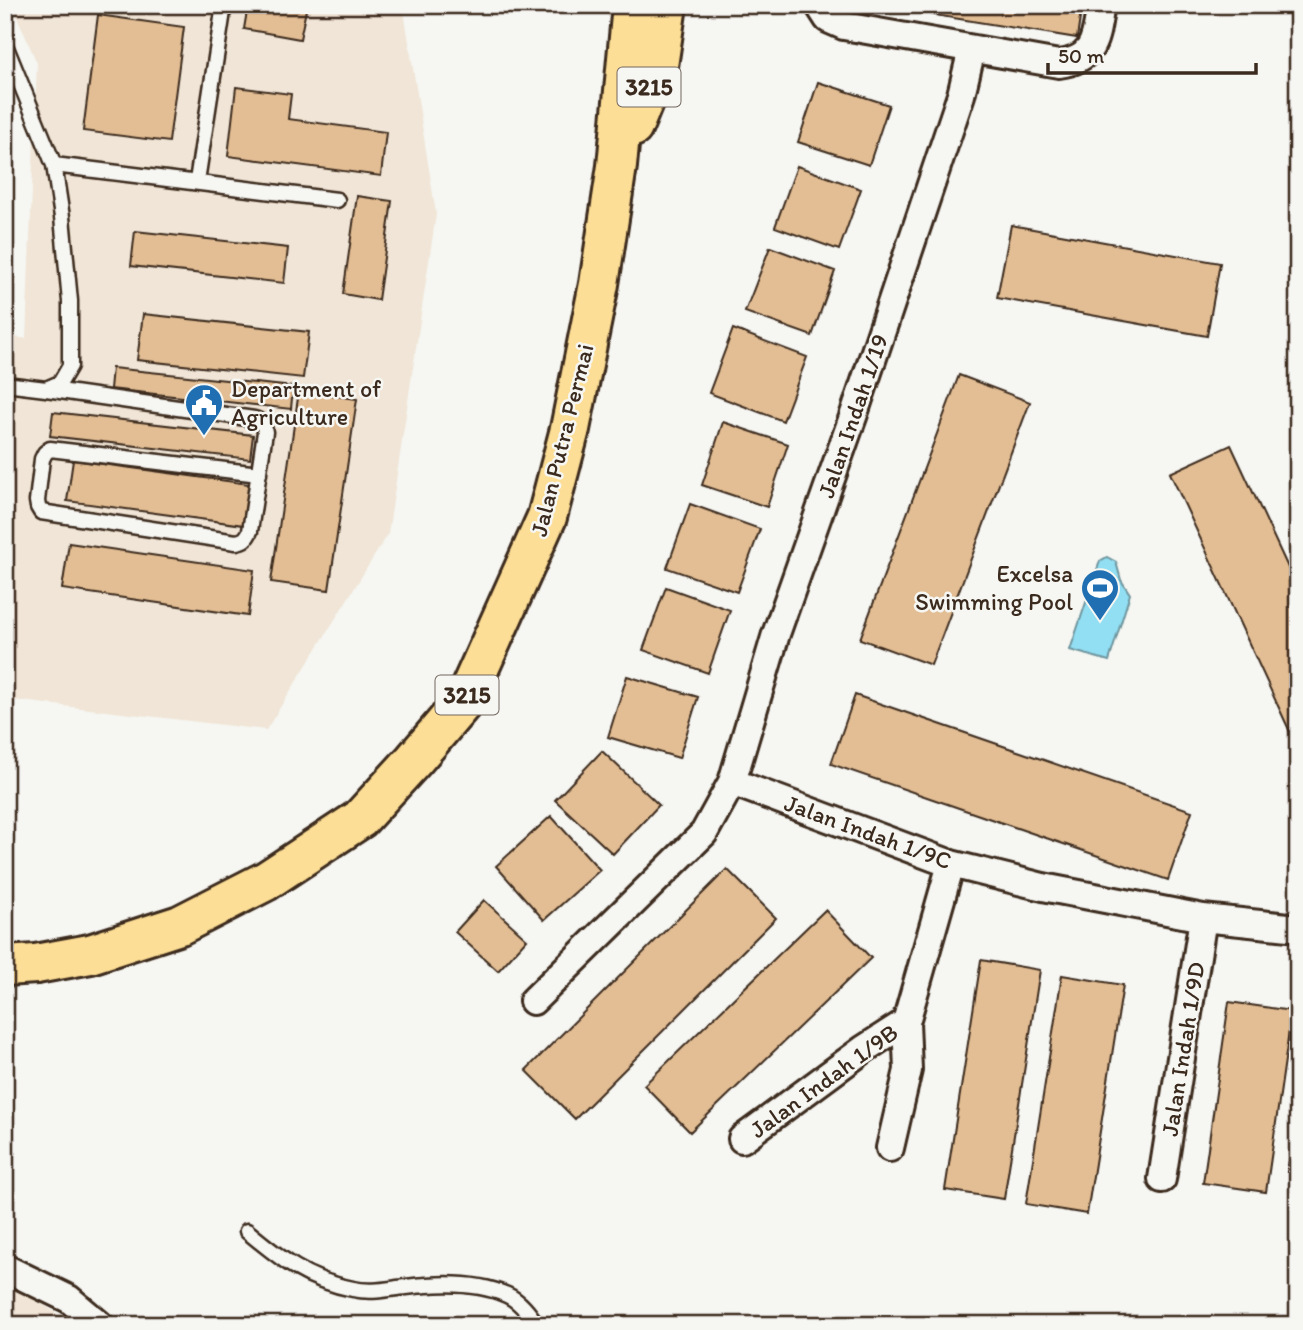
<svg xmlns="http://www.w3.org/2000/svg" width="1303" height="1330" viewBox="0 0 1303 1330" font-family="Itim,sans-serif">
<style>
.built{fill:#f0e5d6}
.water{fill:#92def3;stroke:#6f969e;stroke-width:2}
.building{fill:#e3be94;stroke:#3b2a1e;stroke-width:2}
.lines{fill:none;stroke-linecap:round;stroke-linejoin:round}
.service-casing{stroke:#3b2a1e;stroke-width:19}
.minor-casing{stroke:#3b2a1e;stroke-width:32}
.primary-casing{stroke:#3b2a1e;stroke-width:44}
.service{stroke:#f6f6f2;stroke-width:14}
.minor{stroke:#f6f6f2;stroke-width:26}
.primary{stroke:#fdde96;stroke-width:38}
.labels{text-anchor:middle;stroke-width:5;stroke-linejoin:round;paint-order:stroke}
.shield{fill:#f6f6f2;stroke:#73675e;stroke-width:2}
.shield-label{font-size:23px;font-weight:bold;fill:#3b2a1e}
.poi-label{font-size:24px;fill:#3b2a1e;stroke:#f6f6f2;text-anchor:start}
.street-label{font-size:24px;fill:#3b2a1e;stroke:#f6f6f2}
</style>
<rect width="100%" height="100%" fill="#f6f6f2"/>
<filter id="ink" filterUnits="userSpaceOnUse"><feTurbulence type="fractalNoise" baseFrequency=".0143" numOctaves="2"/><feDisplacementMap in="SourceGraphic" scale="14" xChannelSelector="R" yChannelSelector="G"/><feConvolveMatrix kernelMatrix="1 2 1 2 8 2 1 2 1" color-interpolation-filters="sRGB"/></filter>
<g filter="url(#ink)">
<path class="built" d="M 12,5 L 403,5 L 436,214 L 388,534 L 266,730 L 5,699 L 5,335 L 26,339 L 37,63 Z
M 5,1280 L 73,1324 L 74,1325 L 5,1325 Z"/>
<path class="water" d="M 1107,557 L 1116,562 L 1121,580 L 1130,594 L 1109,661 L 1070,650 L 1100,561 Z"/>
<path class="building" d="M 248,5 L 307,5 L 300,39 L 244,29 Z
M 873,5 L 1082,5 L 1077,38 Z
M 98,15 L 184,27 L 169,142 L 83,131 Z
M 818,82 L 889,105 L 869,165 L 798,142 Z
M 236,87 L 291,94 L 288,119 L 386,132 L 381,176 L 228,156 Z
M 797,166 L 861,189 L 839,250 L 775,227 Z
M 357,196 L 392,201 L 378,300 L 343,294 Z
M 1011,225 L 1220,263 L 1207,336 L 997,298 Z
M 135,231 L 288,248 L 284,283 L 131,266 Z
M 770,247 L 835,271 L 812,336 L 745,312 Z
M 143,314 L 309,332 L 303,378 L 137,360 Z
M 733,329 L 807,357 L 783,421 L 709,393 Z
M 112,368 L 293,387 L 291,409 L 110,389 Z
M 959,375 L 1030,402 L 931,665 L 860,639 Z
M 299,391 L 357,399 L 329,590 L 271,582 Z
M 53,412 L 253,435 L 250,459 L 50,436 Z
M 723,422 L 788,444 L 767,507 L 702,485 Z
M 1231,445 L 1298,589 L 1298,749 L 1170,473 Z
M 73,460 L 249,484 L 244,525 L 67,501 Z
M 690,504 L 760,529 L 737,592 L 667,568 Z
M 69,543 L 254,570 L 248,616 L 62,589 Z
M 666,587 L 730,610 L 708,673 L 643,650 Z
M 627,676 L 698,697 L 679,758 L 608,737 Z
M 855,695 L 1192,811 L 1168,880 L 831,764 Z
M 602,751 L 659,805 L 613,854 L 555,800 Z
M 551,816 L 600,870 L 544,920 L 496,866 Z
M 727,869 L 776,918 L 575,1119 L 526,1070 Z
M 484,900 L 527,939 L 498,971 L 455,932 Z
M 825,910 L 871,958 L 690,1132 L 644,1085 Z
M 981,960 L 1040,970 L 1004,1199 L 945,1190 Z
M 1062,975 L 1123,985 L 1087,1214 L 1026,1204 Z
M 1229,1002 L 1292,1011 L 1266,1192 L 1203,1183 Z
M 1298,1108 L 1298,1174 L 1287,1172 Z"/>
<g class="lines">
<defs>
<path id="service" d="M 5,45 L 54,165 L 62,217 L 70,301 L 70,366 L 60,383 L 46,389 L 5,384
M 54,165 L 337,200
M 197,181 L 224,5
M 46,389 L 254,419 C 262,421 264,424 265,432 L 250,531 C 247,538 244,541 236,542 L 41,512 L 38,507 L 37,501 L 42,459 L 45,453 L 50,449 L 259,474
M 247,1231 C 282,1260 306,1280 353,1289 C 372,1293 387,1289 406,1287 C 437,1283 478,1282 507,1295 C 520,1301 529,1313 537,1325
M 5,1325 L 10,1325"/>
<path id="minor" d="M 819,5 L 828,19 L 844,26 L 1059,64 C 1097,59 1095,36 1101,5
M 732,782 L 951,864 L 1043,887 L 1203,918 L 1298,928
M 533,1001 L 704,833 L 732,782 L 776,634 L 854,414 L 961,95 L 972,49
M 742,1139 L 864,1049 L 906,1022
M 890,1148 L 908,1070 L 906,1022 L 951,864
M 1162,1179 L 1203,918
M 5,1268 L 69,1299 L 100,1325"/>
<path id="primary" d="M 633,127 L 658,66 L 667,5
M 5,966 L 36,964 L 90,954 L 180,925 L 266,881 L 360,819 L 414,760 L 465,700 L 547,517 L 570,429 L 599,284 L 617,166 L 632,5"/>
</defs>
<use href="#service" class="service-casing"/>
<use href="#minor" class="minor-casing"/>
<use href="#primary" class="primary-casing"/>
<use href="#service" class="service"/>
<use href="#minor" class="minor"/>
<use href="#primary" class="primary"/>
</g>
</g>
<defs>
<symbol id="civic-pin" viewBox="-11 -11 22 30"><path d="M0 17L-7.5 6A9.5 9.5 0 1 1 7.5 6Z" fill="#1f6fb2" stroke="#f6f6f2"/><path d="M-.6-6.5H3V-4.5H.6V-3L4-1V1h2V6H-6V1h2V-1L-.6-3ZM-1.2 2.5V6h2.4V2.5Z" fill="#fff"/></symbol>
<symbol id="stadium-pin" viewBox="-11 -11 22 30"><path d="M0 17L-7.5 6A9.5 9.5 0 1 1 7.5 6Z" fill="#1f6fb2" stroke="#f6f6f2"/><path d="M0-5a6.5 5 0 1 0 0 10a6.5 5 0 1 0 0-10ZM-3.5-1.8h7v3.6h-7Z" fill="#fff"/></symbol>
</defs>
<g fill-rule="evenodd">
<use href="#civic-pin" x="182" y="381" width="44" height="60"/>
<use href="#stadium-pin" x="1078" y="566" width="44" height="60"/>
</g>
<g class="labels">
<g class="shield">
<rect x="617.5" y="67.5" width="63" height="39" rx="5"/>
<rect x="435.5" y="675.5" width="63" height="39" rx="5"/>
</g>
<g class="shield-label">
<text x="649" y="95">3215</text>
<text x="467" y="703">3215</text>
</g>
<g class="poi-label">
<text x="231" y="397">Department of<tspan x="231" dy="28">Agriculture</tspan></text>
<text x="1073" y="582" text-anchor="end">Excelsa<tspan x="1073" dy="28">Swimming Pool</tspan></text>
</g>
<g class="street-label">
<text transform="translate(853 416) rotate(-71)" y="8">Jalan Indah 1/19</text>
<text transform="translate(562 440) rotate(-76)" y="8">Jalan Putra Permai</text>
<text transform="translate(868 832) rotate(20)" y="8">Jalan Indah 1/9C</text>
<text transform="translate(1183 1049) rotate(-81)" y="8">Jalan Indah 1/9D</text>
<text transform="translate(824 1081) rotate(-36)" y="8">Jalan Indah 1/9B</text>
</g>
</g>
<rect width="1303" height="1330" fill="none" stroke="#f6f6f2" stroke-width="28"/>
<rect x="14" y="14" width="1275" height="1302" fill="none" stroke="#3b2a1e" stroke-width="2.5" filter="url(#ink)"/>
<path d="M1048 63v10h208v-10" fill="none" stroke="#3b2a1e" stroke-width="3.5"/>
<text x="1058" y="63" font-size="21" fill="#3b2a1e" stroke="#f6f6f2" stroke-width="5" paint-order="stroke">50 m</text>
</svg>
